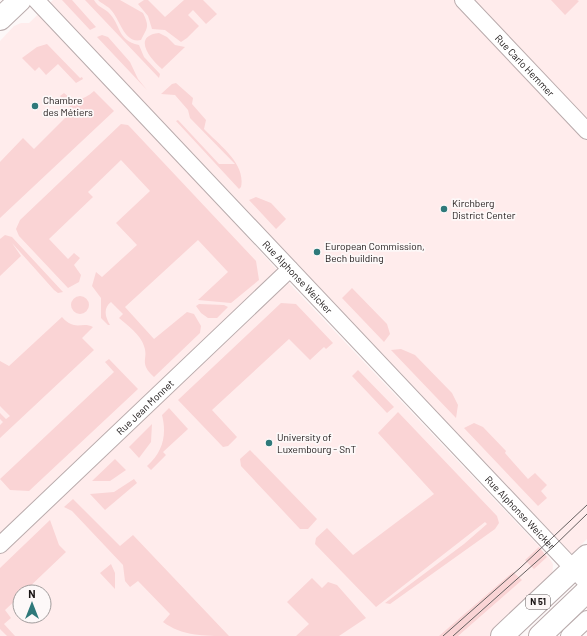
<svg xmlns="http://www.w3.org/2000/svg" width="587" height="636" viewBox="0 0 587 636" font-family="Barlow,sans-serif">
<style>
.built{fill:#ffecec;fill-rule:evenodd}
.green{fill:#fad4d5}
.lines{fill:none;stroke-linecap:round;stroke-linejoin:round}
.street-casing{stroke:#b9abac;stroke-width:18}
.secondary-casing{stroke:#b9abac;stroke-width:24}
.primary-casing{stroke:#b9abac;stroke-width:24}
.street{stroke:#fff;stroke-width:16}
.secondary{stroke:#fff;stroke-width:22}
.primary{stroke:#fff;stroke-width:22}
.tram{stroke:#645f5f;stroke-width:1}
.poi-dot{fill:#2f797a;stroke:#fdf8f8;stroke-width:1.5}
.labels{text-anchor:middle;stroke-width:3.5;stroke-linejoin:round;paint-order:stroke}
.shield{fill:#fdf8f8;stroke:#5e5959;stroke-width:1}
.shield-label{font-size:9px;font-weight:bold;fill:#1a1515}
.street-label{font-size:10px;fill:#1a1515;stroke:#fdf8f8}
.poi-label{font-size:10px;fill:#1a1515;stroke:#fdf8f8;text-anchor:start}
</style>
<rect width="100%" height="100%" fill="#fdf8f8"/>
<path class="built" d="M 53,0 L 587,0 L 587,539 L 572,554 L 154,112 L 143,101 L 133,111 L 289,283 L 548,556 L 553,564 L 552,580 L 496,636 L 0,636 L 0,41 L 14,26 L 21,23 L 29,23 ZM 20,592 L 44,592 L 44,616 L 20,616 Z"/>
<path class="green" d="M 62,0 L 72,0 L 96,27 L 90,30 Z
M 85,0 L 94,0 C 97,6 103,8 108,12 C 122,25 116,40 139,45 L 144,57 L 160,74 L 159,78 Z
M 98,0 L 120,0 L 143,13 C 150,27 147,28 141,40 C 124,44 120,19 111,10 C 108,6 102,4 98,0 Z
M 144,0 L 148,0 L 165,17 L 184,0 L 203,0 L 217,14 L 206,24 L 193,10 L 188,15 L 199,26 L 187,38 L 181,42 L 165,30 L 152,29 L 148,16 L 138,4 Z
M 551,0 L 577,0 L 579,1 L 565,15 Z
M 159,33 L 167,37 L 175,45 L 185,47 L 162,69 C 151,60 131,36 159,33 Z
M 102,35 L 108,37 L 130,62 L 138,79 L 147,90 L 97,37 Z
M 47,44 L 80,78 L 82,77 L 83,79 L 76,83 L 58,64 L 46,75 L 39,67 L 35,71 L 22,58 L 37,47 Z
M 176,83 L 193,98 L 192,104 L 206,120 L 204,129 C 219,145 246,163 241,187 L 239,189 L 176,121 L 178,120 L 219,164 L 235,164 L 190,118 L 188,110 L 175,95 L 161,94 L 172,84 Z
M 94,91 L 114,111 L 0,218 L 0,162 L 23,138 L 34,149 L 73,110 L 60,96 L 64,93 C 74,103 84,100 94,91 Z
M 121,124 L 128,125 L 130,127 L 256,261 L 259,280 L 231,303 L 198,300 L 228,272 L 198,240 L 125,307 L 154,339 L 187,312 L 194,314 L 201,326 L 200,333 L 154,377 C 138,362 149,360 144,346 C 141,335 127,325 119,318 L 123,314 L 111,302 C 103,308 105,317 110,325 L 108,325 L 101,318 L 101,298 L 92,286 L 96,272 L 102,277 L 137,245 L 116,223 L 150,191 L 121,160 L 88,192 L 93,197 L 49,239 L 68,259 L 74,253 L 80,258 L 74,265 L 81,275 L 79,282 L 68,288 L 19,236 L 16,229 L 20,220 Z
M 256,197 L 271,203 L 286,219 L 276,229 L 249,200 Z
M 5,235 L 12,237 L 63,292 L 58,293 L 54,290 L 12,243 L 21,256 L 0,276 L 0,239 Z
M 352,288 L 387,324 L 390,334 L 384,342 L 342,298 Z
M71 305a9 9 0 1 1 18 0a9 9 0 1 1-18 0Z
M 281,303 L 296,304 L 333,343 L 326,349 L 324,347 L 310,360 L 289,339 L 212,410 L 237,437 L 228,446 L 223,447 L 178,400 Z
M 199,304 L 224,305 L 228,307 L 217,318 L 208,318 L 201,313 L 196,306 Z
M 62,317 C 75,332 82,321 93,327 L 82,338 L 94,350 L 0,438 L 0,425 L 3,422 L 0,419 L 0,413 L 6,419 L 10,416 L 0,406 L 0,361 L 9,366 Z
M 401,349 L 415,355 L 452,393 L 458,405 L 456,418 L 391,350 Z
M 109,359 L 138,389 L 29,491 L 10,490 L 0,479 L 114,372 L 105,362 Z
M 358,370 L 394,407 L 387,413 L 352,376 Z
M 169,408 L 188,429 L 163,452 L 166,455 L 151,470 L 147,466 C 163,452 167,435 162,415 Z
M 398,412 L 497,516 L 499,523 L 495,529 L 390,604 L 385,603 L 464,544 L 487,524 L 485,522 L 376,607 L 315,544 L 316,538 L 327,528 L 353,555 L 434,494 L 378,433 Z
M 474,423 L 483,427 L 506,451 L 505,453 L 528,479 L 535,473 L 547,485 L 541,491 L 547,498 L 538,506 L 464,428 Z
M 152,424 L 151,442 L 139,458 L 129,447 Z
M 250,450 L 317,519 L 308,529 L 300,529 L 241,466 L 240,459 Z
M 115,459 L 126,470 L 110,481 L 92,481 Z
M 134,479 L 137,483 L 105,510 L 90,494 L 114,492 Z
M 73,499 L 120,546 L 133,535 L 229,636 C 203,636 182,636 163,622 L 170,614 L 138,581 L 130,587 L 125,581 L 123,565 L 72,511 L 64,507 Z
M 50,520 L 59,545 L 66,552 L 24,592 L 20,592 L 20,596 L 5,610 L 11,618 L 4,624 L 15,636 L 7,636 L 0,629 L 0,568 Z
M 539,547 L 547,557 L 534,569 L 525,560 Z
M 111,564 L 115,573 L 115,589 L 100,573 Z
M 513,572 L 522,580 L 458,636 L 439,636 Z
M 312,578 L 322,588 L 328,582 L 337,585 L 366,618 L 339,636 L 296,636 L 309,624 L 287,602 Z"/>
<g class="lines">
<defs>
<g id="street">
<path id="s1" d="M 36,0 L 587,583"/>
<path id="s2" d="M 463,0 L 587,131"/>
<path id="s3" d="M 0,545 L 290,269"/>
<path d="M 569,636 L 587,619"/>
</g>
<path id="secondary" d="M 0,19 L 20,0"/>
<path id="primary" d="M 502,636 L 587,556
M 540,636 L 587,591"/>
</defs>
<use href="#street" class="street-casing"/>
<use href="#secondary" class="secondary-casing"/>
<use href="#primary" class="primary-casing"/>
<use href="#street" class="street"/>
<use href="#secondary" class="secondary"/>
<use href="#primary" class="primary"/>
<path class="tram" d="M 443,636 L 520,568 L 587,505
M 453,636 L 553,547 L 587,514"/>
</g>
<g class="poi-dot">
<circle cx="35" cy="106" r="4"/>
<circle cx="444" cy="209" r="4"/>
<circle cx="317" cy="252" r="4"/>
<circle cx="269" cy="443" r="4"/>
</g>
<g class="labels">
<rect class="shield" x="526" y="595" width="24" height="14" rx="3"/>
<g class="shield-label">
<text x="538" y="605">N 51</text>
</g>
<g class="street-label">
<text dy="4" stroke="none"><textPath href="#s2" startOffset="90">Rue Carlo Hemmer</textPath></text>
<text dy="4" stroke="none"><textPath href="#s1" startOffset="381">Rue Alphonse Weicker</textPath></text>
<text dy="4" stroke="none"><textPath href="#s3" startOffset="200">Rue Jean Monnet</textPath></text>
<text dy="4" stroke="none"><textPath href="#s1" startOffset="705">Rue Alphonse Weicker</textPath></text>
</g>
<g class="poi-label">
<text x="43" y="104">Chambre<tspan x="43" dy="12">des Métiers</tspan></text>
<text x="452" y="207">Kirchberg<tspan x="452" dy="12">District Center</tspan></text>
<text x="325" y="250">European Commission,<tspan x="325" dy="12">Bech building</tspan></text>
<text x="277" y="441">University of<tspan x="277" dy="12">Luxembourg - SnT</tspan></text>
</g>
</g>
<g transform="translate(32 604)"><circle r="19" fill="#fdf8f8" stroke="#a29d9d"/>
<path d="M0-3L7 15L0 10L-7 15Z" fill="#2f797a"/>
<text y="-6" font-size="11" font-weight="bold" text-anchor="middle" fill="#1a1515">N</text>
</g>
</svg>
